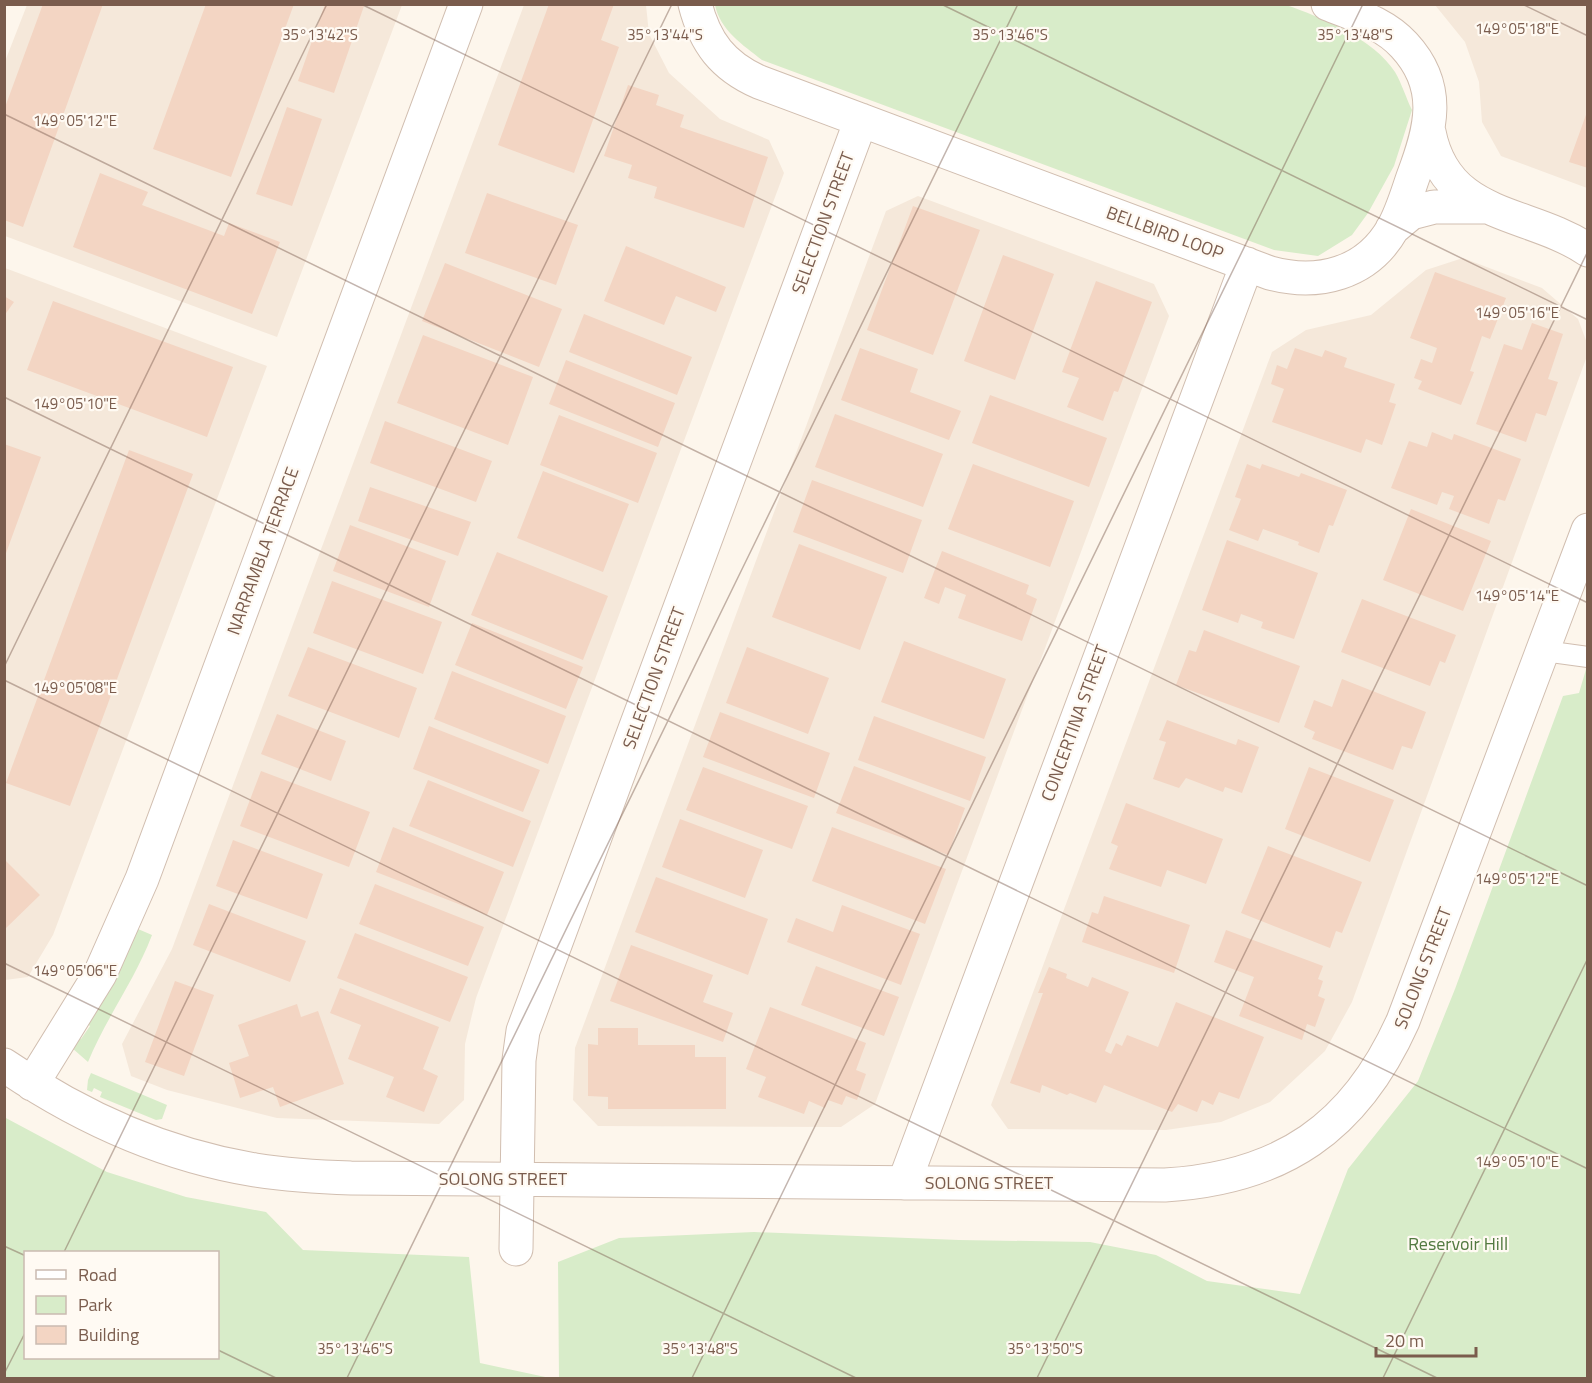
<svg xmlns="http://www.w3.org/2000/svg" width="1592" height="1383" viewBox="0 0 1592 1383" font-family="'Titillium Web',sans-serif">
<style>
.residential{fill:#f5e8da}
.green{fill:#d8ecc9;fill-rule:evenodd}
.building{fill:#f3d5c3}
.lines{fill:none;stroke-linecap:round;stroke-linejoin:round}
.service-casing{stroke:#d1beb0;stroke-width:22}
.minor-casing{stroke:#d1beb0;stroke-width:35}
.service{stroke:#fff;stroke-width:20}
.minor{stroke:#fff;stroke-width:33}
.ticks{fill:none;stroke:#7a5c4d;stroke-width:1.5;stroke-opacity:0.45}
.labels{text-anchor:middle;stroke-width:4.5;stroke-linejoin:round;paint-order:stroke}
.street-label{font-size:18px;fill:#7a5c4d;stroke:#fffaf3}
.park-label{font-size:18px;fill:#537a41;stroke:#fffaf3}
.ticks-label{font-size:15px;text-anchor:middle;fill:#7a5c4d;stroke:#fffaf3;stroke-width:4.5;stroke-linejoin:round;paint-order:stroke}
</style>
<rect width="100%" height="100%" fill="#fdf6ec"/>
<path class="residential" d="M 27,5 L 402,5 L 277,337 L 5,236 L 4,64 Z
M 524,5 L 646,5 L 649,34 L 669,73 L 720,119 L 769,140 L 784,173 L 476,998 L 465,1044 L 464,1100 L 439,1124 L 277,1118 L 167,1090 L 131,1076 L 122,1044 L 172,949 Z
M 1435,5 L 1587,5 L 1587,188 L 1501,156 L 1482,122 L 1479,82 L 1465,42 Z
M 918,196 L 1154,284 L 1169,316 L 875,1104 L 841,1127 L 598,1126 L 573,1100 L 575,1048 L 886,211 Z
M 1463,258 L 1542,288 L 1578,319 L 1587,343 L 1587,356 L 1352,1002 L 1325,1051 L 1270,1102 L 1221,1122 L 1166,1130 L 1008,1129 L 991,1105 L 1272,352 L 1306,330 L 1371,315 L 1426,270 Z
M 5,268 L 267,366 L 53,935 L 28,977 L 5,980 Z"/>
<path class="green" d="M 715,5 L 1286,5 C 1321,17 1374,39 1395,72 C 1402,84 1406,98 1412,110 L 1394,166 L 1368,213 L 1352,235 L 1318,256 L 1274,250 L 762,60 C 743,45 720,30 715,5 Z
M 1587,666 L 1587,1378 L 559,1378 L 558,1262 L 619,1238 L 754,1232 L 959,1240 L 1090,1242 L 1156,1255 L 1207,1281 L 1300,1294 L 1348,1169 L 1418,1081 L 1455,989 L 1563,696 L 1579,693 Z
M 138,929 L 152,935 C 135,980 106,1018 88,1062 L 72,1048 L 76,1037 L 81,1039 L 90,1026 L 86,1023 L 134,933 Z
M 91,1073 L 167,1105 L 162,1119 L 156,1120 L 100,1097 L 102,1092 L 94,1088 L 92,1092 L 87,1090 L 88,1080 Z
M 4,1117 L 107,1172 L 186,1197 L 266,1212 L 303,1250 L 469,1257 L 480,1363 L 550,1378 L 5,1378 ZM 218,1252 L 218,1358 L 26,1358 L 26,1252 Z"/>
<path class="building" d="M 43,4 L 103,4 L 23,227 L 4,220 L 4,110 Z
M 206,4 L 294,4 L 231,177 L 153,149 Z
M 325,4 L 364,6 L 334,93 L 298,81 Z
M 549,4 L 614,4 L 601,40 L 619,47 L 574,173 L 498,145 Z
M 628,85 L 659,95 L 656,105 L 684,115 L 680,127 L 768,157 L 744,228 L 654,198 L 657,187 L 628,178 L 632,165 L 604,156 Z
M 287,107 L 322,119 L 292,206 L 256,194 Z
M 1587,112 L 1588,112 L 1588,168 L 1569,162 Z
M 100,173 L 148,192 L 142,205 L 224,236 L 229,223 L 280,242 L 252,314 L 73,247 Z
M 487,193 L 578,225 L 556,285 L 465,253 Z
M 913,206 L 980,230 L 933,355 L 867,330 Z
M 626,246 L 726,287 L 716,312 L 676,296 L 664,325 L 604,301 Z
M 1003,255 L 1054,274 L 1015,380 L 964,361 Z
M 445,263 L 562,309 L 539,367 L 422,321 Z
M 1435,272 L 1506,298 L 1490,339 L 1482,336 L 1470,371 L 1474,372 L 1461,405 L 1418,389 L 1422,381 L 1414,378 L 1421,359 L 1432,363 L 1437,348 L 1410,338 Z
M 1096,281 L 1152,302 L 1118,392 L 1114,391 L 1103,421 L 1067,407 L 1079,378 L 1062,372 Z
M 4,296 L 14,302 L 4,316 Z
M 53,301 L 233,367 L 207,437 L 27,370 Z
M 584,314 L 692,357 L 677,395 L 569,352 Z
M 1532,323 L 1563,334 L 1548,379 L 1558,382 L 1546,416 L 1536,413 L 1526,442 L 1476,424 L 1504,344 L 1522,350 Z
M 423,335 L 533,377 L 508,445 L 397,403 Z
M 860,348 L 918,369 L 910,392 L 961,411 L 949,440 L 841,400 Z
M 1295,348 L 1322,357 L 1325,350 L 1347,358 L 1344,367 L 1395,384 L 1389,402 L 1396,404 L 1382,445 L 1366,439 L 1361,453 L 1272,422 L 1284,389 L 1271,384 L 1277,365 L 1287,369 Z
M 566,360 L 675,403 L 658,447 L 549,404 Z
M 990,395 L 1107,438 L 1089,487 L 972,443 Z
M 835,414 L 943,454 L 923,507 L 815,467 Z
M 559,415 L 657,453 L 638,503 L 540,465 Z
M 385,421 L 492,461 L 476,502 L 370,463 Z
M 1432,432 L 1452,440 L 1454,434 L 1521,459 L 1505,501 L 1498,499 L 1489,524 L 1449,509 L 1454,496 L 1442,492 L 1437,505 L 1391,488 L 1409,441 L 1427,447 Z
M 4,444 L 41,457 L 5,556 L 4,556 Z
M 129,450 L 193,474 L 70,806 L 6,783 Z
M 973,464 L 1074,501 L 1050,567 L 948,529 Z
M 1247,464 L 1260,469 L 1262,464 L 1299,477 L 1301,473 L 1347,490 L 1333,526 L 1329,525 L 1319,553 L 1298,545 L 1299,542 L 1263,529 L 1258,541 L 1229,530 L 1241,499 L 1235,497 Z
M 543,471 L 629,504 L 603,572 L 517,538 Z
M 812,480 L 922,520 L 903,573 L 793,532 Z
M 370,487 L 471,522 L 458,556 L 358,521 Z
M 1411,509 L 1491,541 L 1463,611 L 1383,580 Z
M 350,525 L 446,561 L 429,607 L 333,571 Z
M 1227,540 L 1318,573 L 1294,639 L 1261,628 L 1263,622 L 1241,614 L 1238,623 L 1202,610 Z
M 799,544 L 887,577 L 860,650 L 772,617 Z
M 942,551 L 1029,585 L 1026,594 L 1037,599 L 1022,641 L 958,618 L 966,595 L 945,587 L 939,604 L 924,598 Z
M 497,552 L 608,596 L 583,660 L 471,615 Z
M 332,581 L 442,622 L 423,674 L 313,633 Z
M 1362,599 L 1456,635 L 1445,663 L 1440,661 L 1430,686 L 1341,652 Z
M 472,623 L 583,667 L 566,709 L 455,665 Z
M 1204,630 L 1300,666 L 1279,723 L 1176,685 L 1189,650 L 1196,652 Z
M 904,641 L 1006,679 L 984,739 L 881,702 Z
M 308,647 L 417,688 L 399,738 L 288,696 Z
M 747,647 L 829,678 L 808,734 L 726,703 Z
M 452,671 L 566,716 L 548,764 L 434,719 Z
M 1342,679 L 1426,712 L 1412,749 L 1402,746 L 1393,770 L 1312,739 L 1315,732 L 1304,727 L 1314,700 L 1332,707 Z
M 720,712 L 830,753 L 814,798 L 703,757 Z
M 277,714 L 346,741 L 331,781 L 261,754 Z
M 874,716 L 986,757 L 970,801 L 858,760 Z
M 1167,720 L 1236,745 L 1238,739 L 1259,747 L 1242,793 L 1225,787 L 1223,792 L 1186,778 L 1179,788 L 1153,779 L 1166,742 L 1159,740 Z
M 429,726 L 540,770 L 523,812 L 413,769 Z
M 854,766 L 965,808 L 948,855 L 836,813 Z
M 703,767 L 808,806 L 792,849 L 686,810 Z
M 1309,767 L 1394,800 L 1370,862 L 1285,829 Z
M 261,771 L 370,812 L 349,867 L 240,826 Z
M 428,780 L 531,821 L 513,867 L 409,826 Z
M 1126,803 L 1223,839 L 1206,884 L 1167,870 L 1161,887 L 1109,869 L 1118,846 L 1111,843 Z
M 680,819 L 763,850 L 745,898 L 662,867 Z
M 393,827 L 504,872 L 487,915 L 376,872 Z
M 832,827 L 946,869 L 925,924 L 812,881 Z
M 233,840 L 323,874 L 307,919 L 216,886 Z
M 1268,846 L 1362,882 L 1342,933 L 1336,931 L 1330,948 L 1241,913 Z
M 4,859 L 40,895 L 4,930 Z
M 656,877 L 768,919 L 748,975 L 635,932 Z
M 375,884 L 484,927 L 468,966 L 359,924 Z
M 1104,896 L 1190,925 L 1174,973 L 1082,942 L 1092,912 L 1098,914 Z
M 209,904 L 306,941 L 290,982 L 193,945 Z
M 842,905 L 920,934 L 901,985 L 787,942 L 796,918 L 833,932 Z
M 1226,930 L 1323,966 L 1318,979 L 1323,981 L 1318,996 L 1325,999 L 1315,1027 L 1307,1024 L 1302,1040 L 1239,1016 L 1254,977 L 1214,962 Z
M 355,933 L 468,977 L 450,1022 L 337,978 Z
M 631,945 L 713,975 L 703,1002 L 733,1013 L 723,1042 L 610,1001 Z
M 816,966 L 899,997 L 884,1036 L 801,1005 Z
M 1049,967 L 1067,974 L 1066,978 L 1088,987 L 1092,977 L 1129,992 L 1105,1051 L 1111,1054 L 1116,1043 L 1122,1046 L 1127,1035 L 1158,1047 L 1176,1002 L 1264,1037 L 1239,1099 L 1219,1092 L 1213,1105 L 1202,1100 L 1197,1112 L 1178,1104 L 1172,1112 L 1104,1085 L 1096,1103 L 1070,1093 L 1067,1095 L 1042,1085 L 1040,1093 L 1010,1083 L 1043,993 L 1038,993 Z
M 175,981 L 214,995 L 184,1076 L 145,1062 Z
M 340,988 L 439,1027 L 423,1069 L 438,1076 L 424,1112 L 386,1097 L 394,1077 L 348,1059 L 361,1025 L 330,1013 Z
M 297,1004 L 301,1017 L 318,1011 L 344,1084 L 280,1107 L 273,1087 L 240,1098 L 229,1063 L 249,1056 L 238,1025 Z
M 770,1007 L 866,1043 L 856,1070 L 866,1074 L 857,1100 L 846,1096 L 842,1105 L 828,1100 L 825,1108 L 809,1101 L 804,1114 L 758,1097 L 766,1077 L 746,1069 Z
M 598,1028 L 638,1028 L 638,1045 L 695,1045 L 695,1057 L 726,1057 L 726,1109 L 608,1109 L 608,1097 L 588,1096 L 588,1044 L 598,1045 Z"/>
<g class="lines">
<defs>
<path id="service" d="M 1544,651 L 1588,657"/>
<path id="minor" d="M 695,4 C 705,43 723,66 759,82 L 1270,273 C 1318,286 1367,274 1393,228 C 1402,212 1407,194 1413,177 C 1431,129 1443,87 1404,45 C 1384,23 1355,15 1328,4
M 1429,132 C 1446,220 1529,210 1588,250
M 1392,229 L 1411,213 L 1434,207 L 1484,207
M 4,1065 C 80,1117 164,1155 255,1170 C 287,1175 319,1177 351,1178 L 1165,1185 C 1282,1178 1355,1128 1403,1021 L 1588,530
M 32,1084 L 100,974 L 142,879 L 466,4
M 904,1183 L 1247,264
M 516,1249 L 519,1060 L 523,1031 L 861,120"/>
</defs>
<use href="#service" class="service-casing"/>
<use href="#minor" class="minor-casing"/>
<use href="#service" class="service"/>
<use href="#minor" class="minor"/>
</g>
<path class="ticks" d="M 361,4 L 1588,603M 941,4 L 1588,320M 1522,4 L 1588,36M 4,114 L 1588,886M 4,397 L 1588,1169M 4,667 L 327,4M 4,680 L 1437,1378M 4,963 L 856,1378M 4,1246 L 26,1256M 64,1252 L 672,4M 218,1350 L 276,1378M 4,1374 L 26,1331M 347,1378 L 1018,4M 692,1378 L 1363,4M 1037,1378 L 1588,251M 1383,1378 L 1588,958"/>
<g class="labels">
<g class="street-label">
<text transform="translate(823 223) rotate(-70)" y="6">SELECTION STREET</text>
<text transform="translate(1165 233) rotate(20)" y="6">BELLBIRD LOOP</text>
<text transform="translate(263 551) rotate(-70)" y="6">NARRAMBLA TERRACE</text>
<text transform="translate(654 678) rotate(-70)" y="6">SELECTION STREET</text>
<text transform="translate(1075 723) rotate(-70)" y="6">CONCERTINA STREET</text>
<text transform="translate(1423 968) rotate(-69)" y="6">SOLONG STREET</text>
<text x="503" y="1185">SOLONG STREET</text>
<text x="989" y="1189">SOLONG STREET</text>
</g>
<g class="park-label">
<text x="1458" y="1250">Reservoir Hill</text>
</g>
</g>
<g class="ticks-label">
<text x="1517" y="34">149°05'18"E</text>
<text x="320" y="40">35°13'42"S</text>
<text x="665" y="40">35°13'44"S</text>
<text x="1010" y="40">35°13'46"S</text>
<text x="1355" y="40">35°13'48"S</text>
<text x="75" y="126">149°05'12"E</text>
<text x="1517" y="318">149°05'16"E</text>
<text x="75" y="409">149°05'10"E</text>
<text x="1517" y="601">149°05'14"E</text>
<text x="75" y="693">149°05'08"E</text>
<text x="1517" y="884">149°05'12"E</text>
<text x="75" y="976">149°05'06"E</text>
<text x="1517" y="1167">149°05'10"E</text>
<text x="355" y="1354">35°13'46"S</text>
<text x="700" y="1354">35°13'48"S</text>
<text x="1045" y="1354">35°13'50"S</text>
</g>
<rect width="1592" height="1383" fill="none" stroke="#7a5c4d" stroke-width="12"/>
<rect x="24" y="1251" width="195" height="108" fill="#fffaf3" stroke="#cabbb1" stroke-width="1.5"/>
<rect x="36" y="1270" width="30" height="9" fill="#ffffff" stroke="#cabbb1" stroke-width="1.5"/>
<text x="78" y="1281" font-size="18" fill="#7a5c4d">Road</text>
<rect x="36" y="1296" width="30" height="18" fill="#d8ecc9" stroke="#cabbb1" stroke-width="1.5"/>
<text x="78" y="1311" font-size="18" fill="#7a5c4d">Park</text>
<rect x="36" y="1326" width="30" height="18" fill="#f3d5c3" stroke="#cabbb1" stroke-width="1.5"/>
<text x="78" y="1341" font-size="18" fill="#7a5c4d">Building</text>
<path d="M1376 1347v9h100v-9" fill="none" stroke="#7a5c4d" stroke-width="3"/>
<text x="1385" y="1347" font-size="18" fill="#7a5c4d" stroke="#fffaf3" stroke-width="4.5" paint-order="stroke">20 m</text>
</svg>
